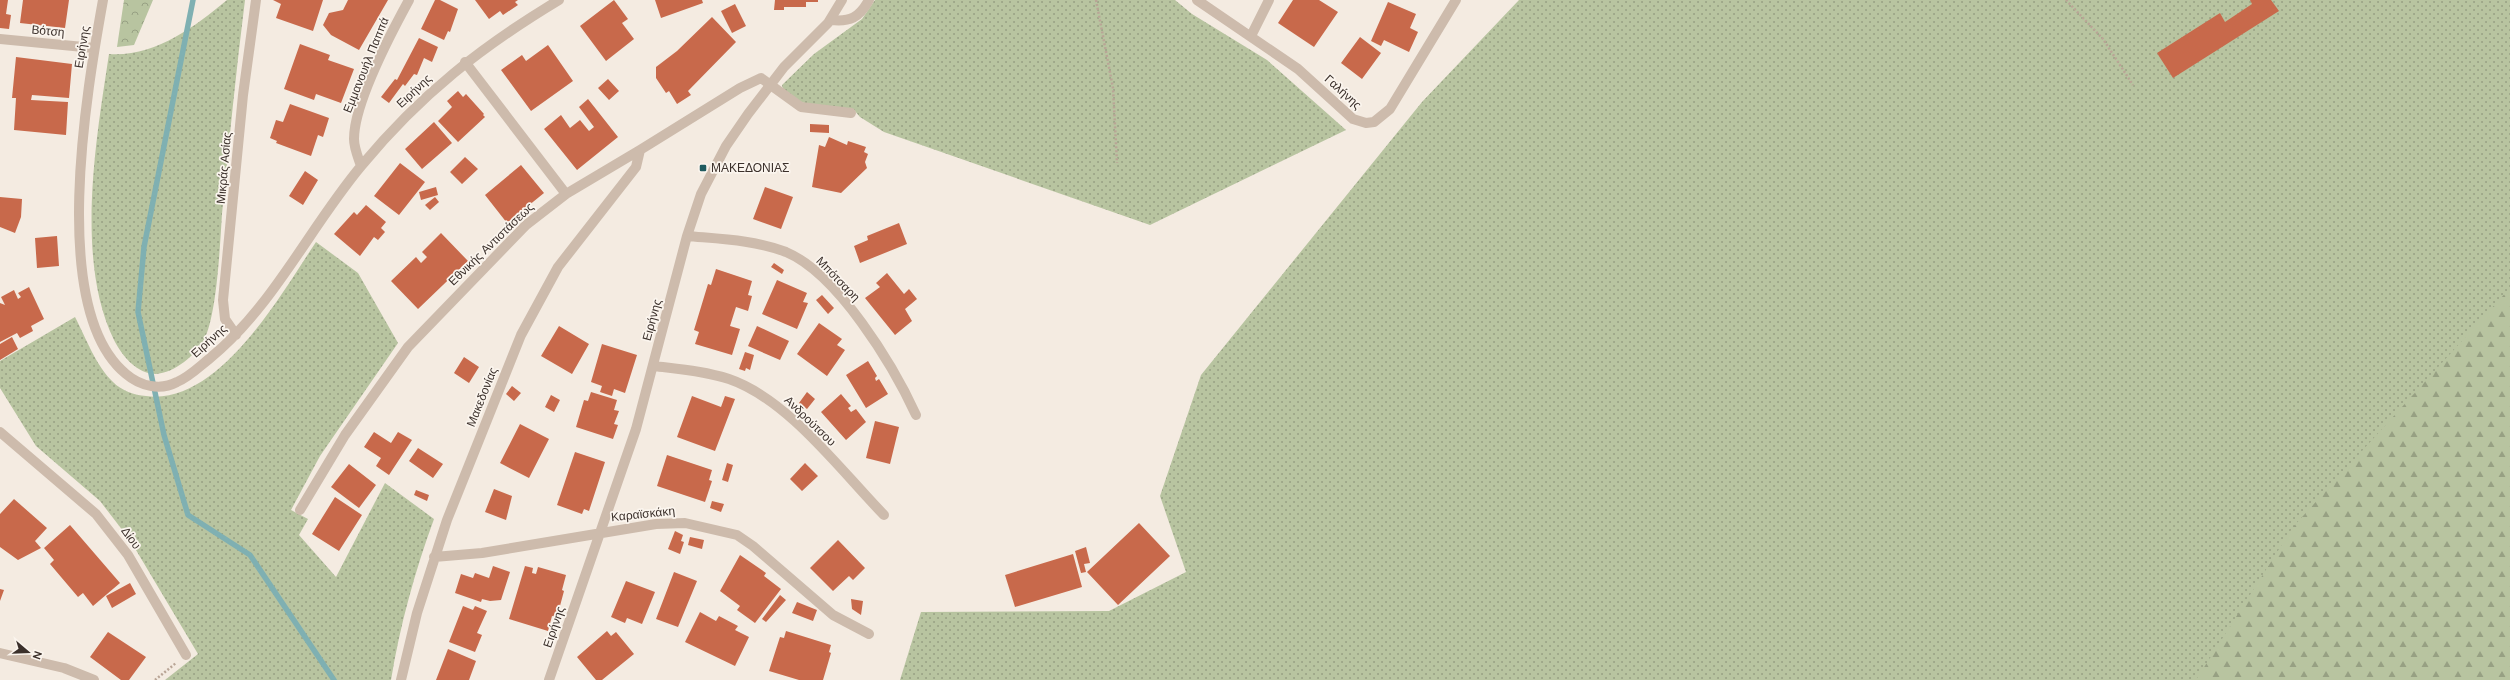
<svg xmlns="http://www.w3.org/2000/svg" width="2510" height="680" viewBox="0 0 2510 680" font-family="'DM Sans',sans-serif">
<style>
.grass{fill:url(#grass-dots)}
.forest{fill:url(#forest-firs)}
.park{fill:url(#park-crowns)}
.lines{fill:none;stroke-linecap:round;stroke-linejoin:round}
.stream{stroke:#7fb0b2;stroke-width:5.5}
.building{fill:#c8694b}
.path{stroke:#b9a596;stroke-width:2.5;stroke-dasharray:2 2;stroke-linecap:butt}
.minor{stroke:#cdbbac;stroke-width:10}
.poi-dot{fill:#1f5a5e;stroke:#fbf5ee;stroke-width:1.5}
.labels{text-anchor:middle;stroke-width:3.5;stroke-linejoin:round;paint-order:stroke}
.street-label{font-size:12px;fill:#3b302b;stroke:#fbf5ee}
.poi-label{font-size:12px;fill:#3b302b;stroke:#fbf5ee;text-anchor:start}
</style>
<defs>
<pattern id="grass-dots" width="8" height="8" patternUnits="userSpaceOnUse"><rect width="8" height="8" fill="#b8c4a0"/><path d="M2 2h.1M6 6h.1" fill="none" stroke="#97a083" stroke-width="1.8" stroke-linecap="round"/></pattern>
<pattern id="forest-firs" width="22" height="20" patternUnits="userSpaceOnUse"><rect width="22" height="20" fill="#b8c4a0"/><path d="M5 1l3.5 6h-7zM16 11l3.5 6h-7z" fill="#97a083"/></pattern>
<pattern id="park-crowns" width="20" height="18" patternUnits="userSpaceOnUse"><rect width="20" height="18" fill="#b8c4a0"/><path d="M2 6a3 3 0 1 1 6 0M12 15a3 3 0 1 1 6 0" fill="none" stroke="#97a083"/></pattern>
</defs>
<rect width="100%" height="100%" fill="#f4ebe1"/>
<path class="grass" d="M 227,0 L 245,0 C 236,71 229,142 222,214 C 220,244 217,315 204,340 C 196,355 174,373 156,374 C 137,374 122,356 114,340 C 75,260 96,140 109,54 C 155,57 193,28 227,0 Z
M 875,0 L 1175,0 L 1192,14 L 1267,60 L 1346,130 L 1150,225 L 884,132 L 860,117 L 854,110 C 837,108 785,107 782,85 L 814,54 L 862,19 Z
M 1519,0 L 2510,0 L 2510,680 L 900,680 L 921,612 L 1109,611 L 1186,572 L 1160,496 L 1201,375 L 1422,102 Z
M 316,242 L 358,273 L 398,343 L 320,456 L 291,510 L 308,519 L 299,535 L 336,577 L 385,483 L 434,519 C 415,571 400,625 391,680 L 165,680 L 198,654 L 130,540 L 100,501 L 36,446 L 0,388 L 0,361 L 75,317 C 86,338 96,366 113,382 C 122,391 134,395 146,396 C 219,406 281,294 316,242 Z"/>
<path class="forest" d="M 2510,288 L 2510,680 L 2196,680 L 2293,527 Z"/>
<path class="park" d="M 124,0 L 153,0 L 134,45 L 117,47 Z"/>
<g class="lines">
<path class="stream" d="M 193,0 L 144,247 L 138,312 L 164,435 L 188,515 L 250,555 L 334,680"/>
</g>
<path class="building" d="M 0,0 L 8,0 L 6,14 L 11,15 L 9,29 L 0,28 Z
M 23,0 L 69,0 L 65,28 L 20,23 Z
M 273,0 L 323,0 L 313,31 L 276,18 L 281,4 Z
M 348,0 L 388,0 L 359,50 L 331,35 L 323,25 L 329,13 L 343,10 Z
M 435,0 L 440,0 L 458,9 L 450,32 L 448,31 L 444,40 L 421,29 Z
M 475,0 L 518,0 L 515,2 L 518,5 L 503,15 L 500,11 L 489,19 Z
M 614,0 L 628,19 L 622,23 L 634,39 L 606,61 L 580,26 Z
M 655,0 L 702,0 L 703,3 L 661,18 Z
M 775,0 L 818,0 L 818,2 L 806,2 L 806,7 L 784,7 L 784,10 L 774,10 Z
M 1293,0 L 1319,0 L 1338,12 L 1314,47 L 1278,23 Z
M 2250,0 L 2271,0 L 2279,11 L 2173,78 L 2157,53 L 2220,13 L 2225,22 L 2252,4 Z
M 1388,2 L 1416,14 L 1410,28 L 1418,32 L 1409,52 L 1384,40 L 1381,46 L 1371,41 Z
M 735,4 L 746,26 L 732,33 L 721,11 Z
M 712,17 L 736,42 L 688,91 L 691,95 L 677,104 L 669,91 L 666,93 L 656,78 L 656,67 L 677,51 Z
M 1360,37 L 1381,53 L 1362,79 L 1341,63 Z
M 419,38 L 438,47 L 432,62 L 424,58 L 417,75 L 414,74 L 405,86 L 403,84 L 389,103 L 381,97 L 395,79 L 397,80 Z
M 300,44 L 330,55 L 328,60 L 354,69 L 341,103 L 316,94 L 314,100 L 284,89 Z
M 548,45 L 573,81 L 531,111 L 501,70 L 522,55 L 526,61 Z
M 16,57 L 72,64 L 69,98 L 32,95 L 31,100 L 68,102 L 66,135 L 14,130 L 16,98 L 12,98 Z
M 608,79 L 619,91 L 609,100 L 598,88 Z
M 458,91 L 463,97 L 466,94 L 484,114 L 483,115 L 485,117 L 458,142 L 438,121 L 452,107 L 447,101 Z
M 588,99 L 618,137 L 577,170 L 544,129 L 561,115 L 570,128 L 580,120 L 589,131 L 594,127 L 579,107 Z
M 290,104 L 329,118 L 323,137 L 318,135 L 311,156 L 276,143 L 277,141 L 270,138 L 276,120 L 283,122 Z
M 434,122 L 452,143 L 422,169 L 405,149 Z
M 810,124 L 829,125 L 829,133 L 810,132 Z
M 829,137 L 847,145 L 848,141 L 866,147 L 864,152 L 868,154 L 865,162 L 867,168 L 841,193 L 812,187 L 819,145 L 825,147 Z
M 465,157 L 478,169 L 462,184 L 450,172 Z
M 400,163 L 425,182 L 399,215 L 374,196 Z
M 521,165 L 544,193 L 507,223 L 485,195 Z
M 305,171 L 318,180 L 303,205 L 289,196 Z
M 436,187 L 438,195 L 421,200 L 419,192 Z
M 765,187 L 793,197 L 781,229 L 753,219 Z
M 0,197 L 22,199 L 21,217 L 15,233 L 0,227 Z
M 435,197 L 439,202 L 430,210 L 425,205 Z
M 366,205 L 386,222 L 381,228 L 385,232 L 378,240 L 374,237 L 360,256 L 334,234 L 354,212 L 357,215 Z
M 899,223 L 907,244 L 860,263 L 854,246 L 868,240 L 867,236 Z
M 441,233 L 468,261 L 418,309 L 391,281 L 416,257 L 421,263 L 427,257 L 422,252 Z
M 57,236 L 59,266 L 37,268 L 35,238 Z
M 774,263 L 784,270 L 782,274 L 771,267 Z
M 716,269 L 752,281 L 748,295 L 752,296 L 748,311 L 736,307 L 730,326 L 740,329 L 732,355 L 695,344 L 699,332 L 694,330 L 708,284 L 711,285 Z
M 887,273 L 904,294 L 909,289 L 917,299 L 905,309 L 912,321 L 895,335 L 865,298 L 880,287 L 876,283 Z
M 777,280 L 807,293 L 803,302 L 808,303 L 797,329 L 762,314 Z
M 29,287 L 44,319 L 31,326 L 33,331 L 20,338 L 17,333 L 0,342 L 0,303 L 5,305 L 1,297 L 14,290 L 18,299 L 21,297 L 18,293 Z
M 822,295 L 834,308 L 828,314 L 816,300 Z
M 819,323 L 842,339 L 837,345 L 845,350 L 827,376 L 797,354 Z
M 559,326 L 589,344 L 572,374 L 541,356 Z
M 757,326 L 789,341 L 780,360 L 748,346 Z
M 12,337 L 18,349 L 0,360 L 0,344 Z
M 602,344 L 637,355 L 625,393 L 614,389 L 612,396 L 600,392 L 602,386 L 591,382 Z
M 745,352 L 754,355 L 750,370 L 746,368 L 745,371 L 739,369 Z
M 464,357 L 479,367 L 469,383 L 454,373 Z
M 868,361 L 877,376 L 875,378 L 876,381 L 879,379 L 888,394 L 866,408 L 846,375 Z
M 512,386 L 521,393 L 514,401 L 506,394 Z
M 591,392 L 617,400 L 614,410 L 619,411 L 614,424 L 618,425 L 613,439 L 576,427 L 584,400 L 588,401 Z
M 807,392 L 815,399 L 807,409 L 799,403 Z
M 841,394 L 851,406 L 848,408 L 851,412 L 856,409 L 866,422 L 846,440 L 821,412 Z
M 551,395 L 560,400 L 554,412 L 545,407 Z
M 692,396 L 721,407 L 725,396 L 735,399 L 715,451 L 677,437 Z
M 875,421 L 899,427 L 890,464 L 866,458 Z
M 520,424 L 549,439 L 529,478 L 500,463 Z
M 374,432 L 391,443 L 398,432 L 412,440 L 389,475 L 376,466 L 381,458 L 364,447 Z
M 418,448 L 443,464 L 433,478 L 409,461 Z
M 575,452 L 605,462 L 589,511 L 584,509 L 582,514 L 557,505 Z
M 667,455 L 712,470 L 709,480 L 712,481 L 705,502 L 657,486 Z
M 727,463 L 733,465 L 728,482 L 722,480 Z
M 805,463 L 818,476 L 802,491 L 790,479 Z
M 349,464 L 376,485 L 359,508 L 331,487 Z
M 494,489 L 512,496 L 506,520 L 485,512 Z
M 416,490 L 429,495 L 427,501 L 414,495 Z
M 335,497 L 362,515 L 339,551 L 312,534 Z
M 14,499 L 47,528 L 35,541 L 41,548 L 18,560 L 0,547 L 0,514 Z
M 712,501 L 724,504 L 721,512 L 710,508 Z
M 1139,523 L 1170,556 L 1118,605 L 1087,572 Z
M 70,525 L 120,583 L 93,606 L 83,593 L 78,597 L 50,564 L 54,560 L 44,548 Z
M 675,531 L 683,535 L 681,541 L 684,542 L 680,554 L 668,549 Z
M 690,537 L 704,540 L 702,549 L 688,545 Z
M 838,540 L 865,568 L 853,580 L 849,576 L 833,591 L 810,568 Z
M 1086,547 L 1090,563 L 1084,564 L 1086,572 L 1081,573 L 1075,551 Z
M 1073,554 L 1082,587 L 1015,607 L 1005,575 Z
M 740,555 L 766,573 L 764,576 L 781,589 L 755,623 L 737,610 L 740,606 L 720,591 Z
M 493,566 L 510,572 L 501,600 L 490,601 L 482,599 L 481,602 L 455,593 L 461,574 L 473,578 L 475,573 L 489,578 Z
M 525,566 L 533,568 L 532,573 L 536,574 L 538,567 L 566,575 L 562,590 L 564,591 L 557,617 L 552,616 L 548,631 L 509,619 Z
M 674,572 L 697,581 L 678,627 L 656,619 Z
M 626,581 L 655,592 L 642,624 L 627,618 L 625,623 L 611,617 Z
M 130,583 L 136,594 L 112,608 L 106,596 Z
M 0,589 L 4,590 L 0,601 Z
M 780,595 L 786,600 L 766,622 L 762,619 Z
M 851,599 L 863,601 L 861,615 L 852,609 Z
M 797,602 L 817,610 L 813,621 L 792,613 Z
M 463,606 L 473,610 L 475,606 L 487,611 L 477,633 L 482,635 L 475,652 L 449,642 Z
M 700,612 L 716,621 L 719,616 L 738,626 L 735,630 L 749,637 L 735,666 L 685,642 Z
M 607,631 L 611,636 L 616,632 L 634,654 L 602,680 L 596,680 L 577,657 Z
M 786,631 L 831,645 L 829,652 L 831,653 L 823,680 L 799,680 L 769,671 L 780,637 L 784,638 Z
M 108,632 L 146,657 L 129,680 L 121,680 L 90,657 Z
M 448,649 L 476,661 L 469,680 L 436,680 Z"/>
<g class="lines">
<path class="path" d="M 1096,0 L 1113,88 L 1117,163
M 2066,0 L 2103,39 L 2133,85
M 155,680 L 176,663"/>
<path class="minor" d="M 103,0 C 87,89 48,310 126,374 C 140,386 160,391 177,382 C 189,377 199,367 209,359 C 274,306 309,228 362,165 C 421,94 481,47 559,0
M 1197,0 L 1298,69 L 1353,119 L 1366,123 L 1374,122 L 1390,109 L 1456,0
M 831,20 C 850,22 859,18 869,0
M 1251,36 L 1269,0
M 0,39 L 94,48
M 465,62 L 566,194
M 361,166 C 358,157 354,148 354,139 C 354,102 391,33 409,0
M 687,236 C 720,239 755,240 786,252 C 838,274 893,365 916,415
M 236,335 L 225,319 L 223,300 L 243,95 L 256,0
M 654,366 C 678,369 705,371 729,379 C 788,399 841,471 884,515
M 0,432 L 96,514 L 128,555 L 186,655
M 300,510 L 345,435 L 408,347 L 526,225 L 566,194 L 640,150 L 740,88 L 761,78 L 801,107 L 851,113
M 434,557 L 482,553 L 656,524 L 685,523 L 737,535 L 753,546 L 833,615 L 869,634
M 0,653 L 64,668 L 94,680
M 401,680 L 417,613 L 447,520 L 521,335 L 558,267 L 636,167 L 640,150
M 549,680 L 636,429 L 687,236 L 701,194 L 726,146 L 748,114 L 784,67 L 828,23 L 842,0"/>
</g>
<rect class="poi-dot" x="699" y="164" width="8" height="8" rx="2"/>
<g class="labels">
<g class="street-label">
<text transform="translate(48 31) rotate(5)" y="4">Βότση</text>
<text transform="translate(82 47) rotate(-81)" y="4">Ειρήνης</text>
<text transform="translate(366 65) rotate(-68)" y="4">Εμμανουήλ Παππά</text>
<text transform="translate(414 91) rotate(-43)" y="4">Ειρήνης</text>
<text transform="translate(1343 92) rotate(42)" y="4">Γαλήνης</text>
<text transform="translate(224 168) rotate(-85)" y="4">Μικράς Ασίας</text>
<text transform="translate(491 244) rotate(-44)" y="4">Εθνικής Αντιστάσεως</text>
<text transform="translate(838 279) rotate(46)" y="4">Μπότσαρη</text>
<text transform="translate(652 320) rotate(-75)" y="4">Ειρήνης</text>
<text transform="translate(209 341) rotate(-42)" y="4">Ειρήνης</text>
<text transform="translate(482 397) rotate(-68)" y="4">Μακεδονίας</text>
<text transform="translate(810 421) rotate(44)" y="4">Ανδρούτσου</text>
<text transform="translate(643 514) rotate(-6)" y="4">Καραϊσκάκη</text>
<text transform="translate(131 538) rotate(54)" y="4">Δίου</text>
<text transform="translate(554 627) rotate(-71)" y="4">Ειρήνης</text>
</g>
<g class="poi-label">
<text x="711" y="172">ΜΑΚΕΔΟΝΙΑΣ</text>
</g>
</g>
<g transform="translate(28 652) rotate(109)" stroke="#fbf5ee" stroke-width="3" paint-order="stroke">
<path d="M0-3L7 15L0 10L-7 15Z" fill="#3b302b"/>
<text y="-6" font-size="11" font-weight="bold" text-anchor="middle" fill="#3b302b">N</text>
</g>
</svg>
